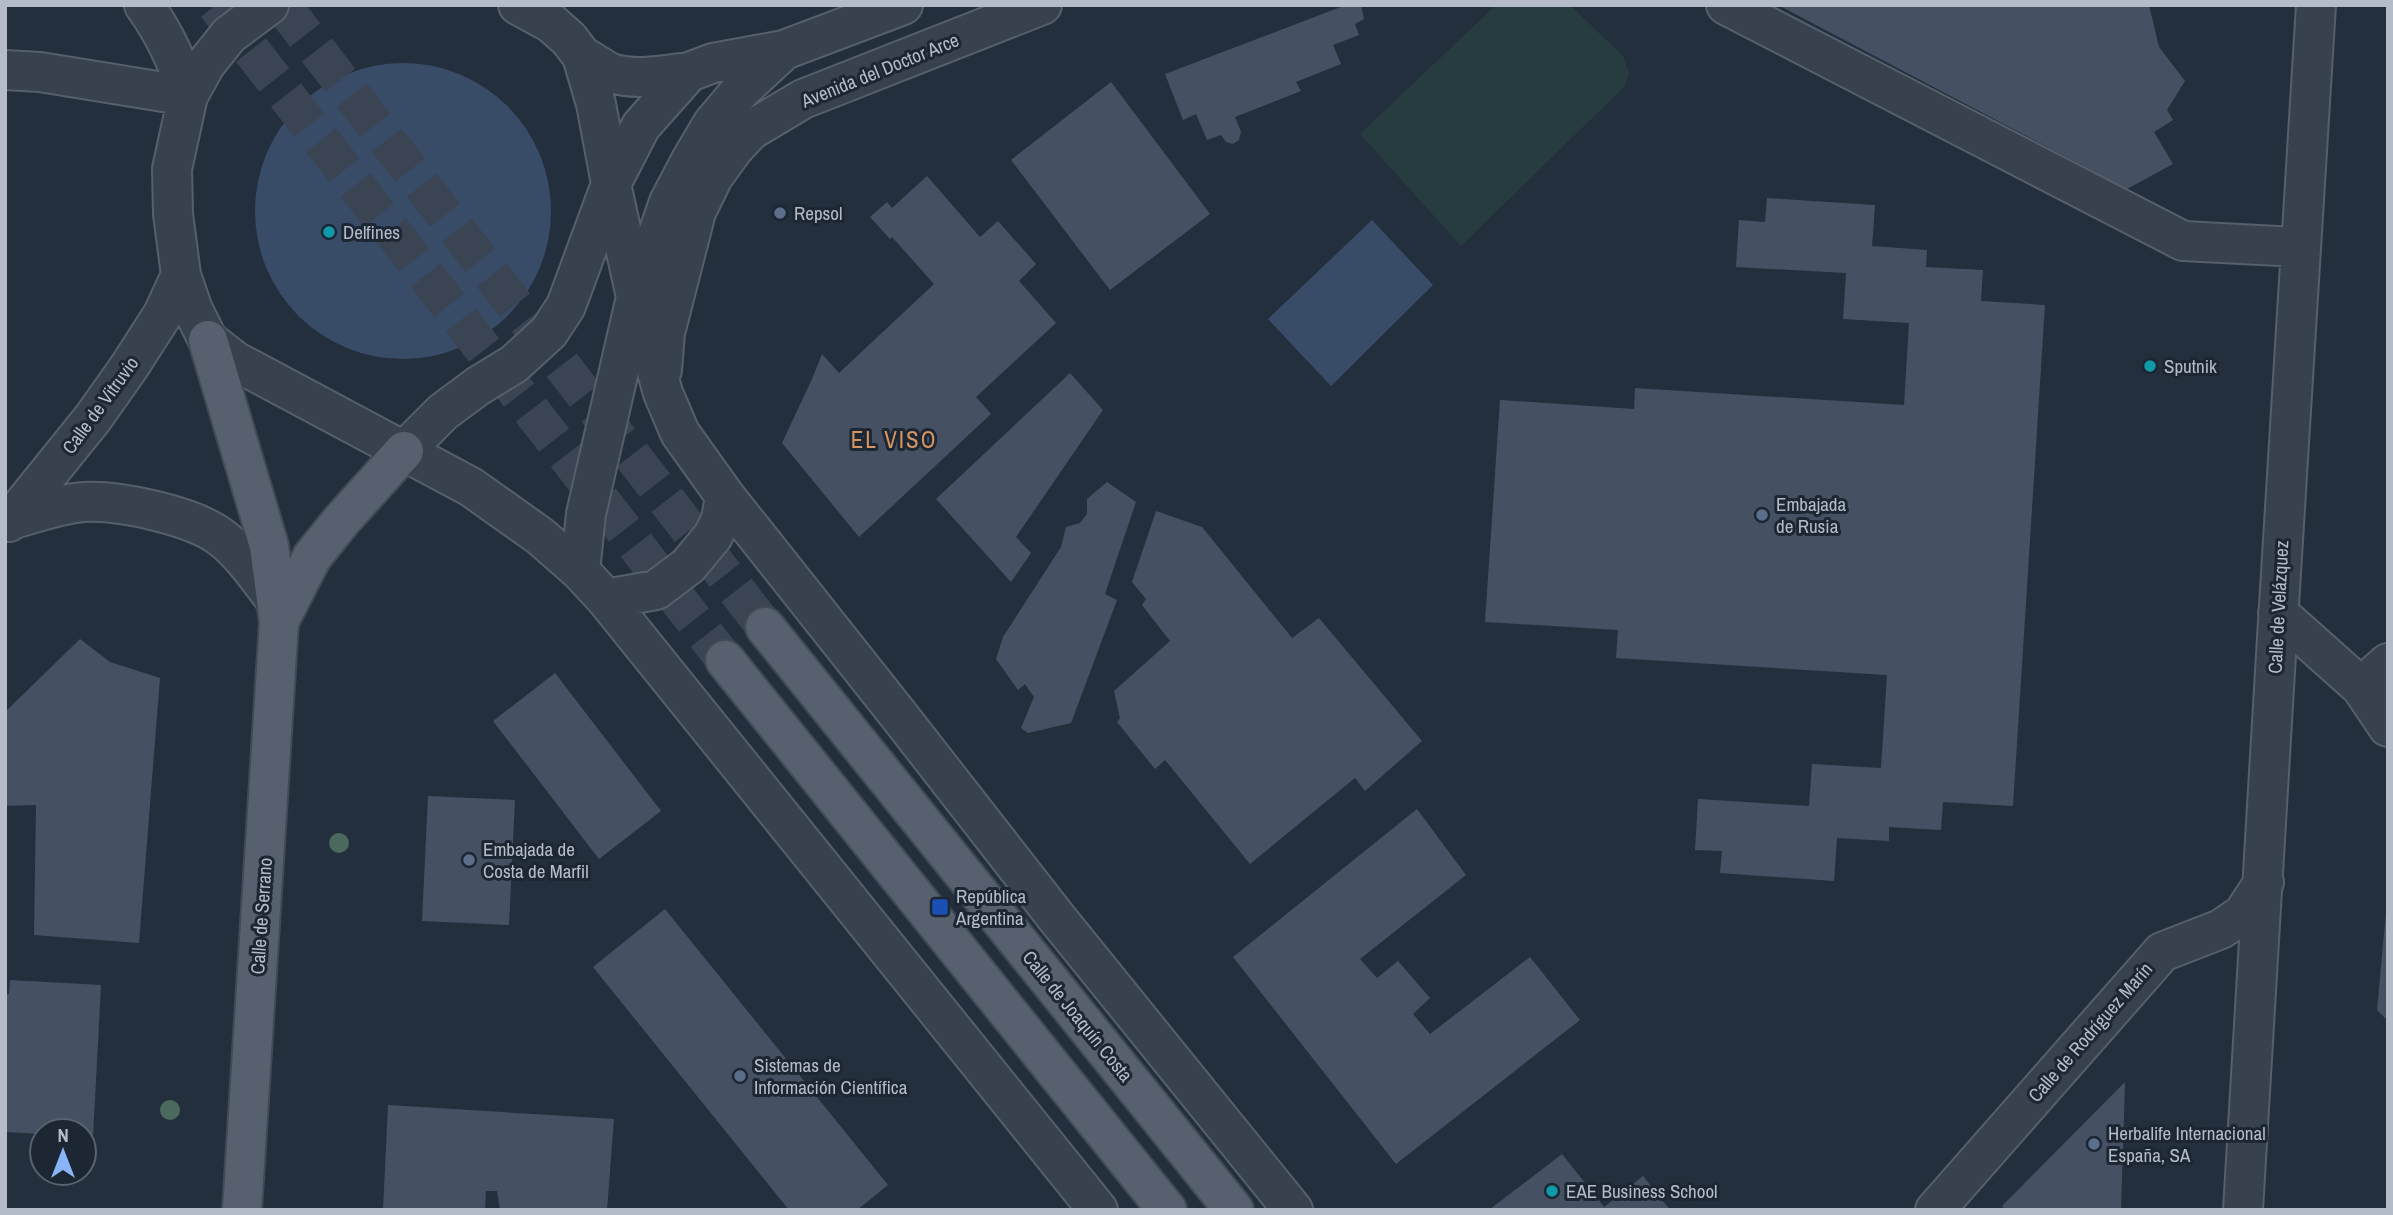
<svg xmlns="http://www.w3.org/2000/svg" width="2393" height="1215" viewBox="0 0 2393 1215" font-family="'Archivo Narrow',sans-serif">
<style>
.garden{fill:#263c3f}
.water{fill:#394c67}
.building{fill:#455162}
.lines{fill:none;stroke-linecap:round;stroke-linejoin:round}
.major-tunnel{stroke:#3a4453;stroke-width:38;stroke-dasharray:38 19;stroke-linecap:butt}
.minor-casing{stroke:#565f6c;stroke-width:42}
.major-casing{stroke:#414a57;stroke-width:42}
.minor{stroke:#38414e;stroke-width:38}
.major{stroke:#56606e;stroke-width:38}
.tree{fill:#4b6a5d}
.service-dot{fill:#5c6f8a;stroke:#1d2633;stroke-width:2.5}
.culture-dot{fill:#0f9aa8;stroke:#1d2633;stroke-width:2.5}
.transit-dot{fill:#1a4fb4;stroke:#1d2633;stroke-width:2.5}
.labels{text-anchor:middle;stroke-width:6;stroke-linejoin:round;paint-order:stroke}
.street-label{font-size:19px;fill:#b4bcc9;stroke:#1d2633}
.poi-label{font-size:19px;fill:#b4bcc9;stroke:#1d2633;text-anchor:start}
.quarter-label{font-size:23px;letter-spacing:2px;fill:#d59563;stroke:#1d2633}
</style>
<rect width="100%" height="100%" fill="#242f3e"/>
<path class="garden" d="M 1496,5 L 1570,5 L 1623,56 L 1629,74 L 1624,87 L 1461,246 L 1360,134 Z"/>
<path class="water" d="M255 211a148 148 0 1 1 296 0a148 148 0 1 1-296 0Z
M 1372,220 L 1433,285 L 1331,386 L 1268,319 Z"/>
<path class="building" d="M 1346,5 L 1361,5 L 1364,19 L 1355,24 L 1359,35 L 1333,45 L 1341,64 L 1296,82 L 1301,91 L 1235,117 L 1241,132 L 1239,140 L 1233,144 L 1226,142 L 1221,135 L 1207,140 L 1196,114 L 1183,120 L 1165,74 Z
M 1778,5 L 2149,5 L 2159,47 L 2185,81 L 2167,110 L 2173,120 L 2154,132 L 2173,164 L 2127,189 Z
M 1111,82 L 1210,214 L 1110,290 L 1011,160 Z
M 927,176 L 980,237 L 998,221 L 1036,264 L 1019,281 L 1056,323 L 976,397 L 991,414 L 859,537 L 782,443 L 812,379 L 822,354 L 839,373 L 934,284 L 892,237 L 890,239 L 870,217 L 887,202 L 892,208 Z
M 1767,198 L 1875,205 L 1872,246 L 1927,250 L 1926,267 L 1983,270 L 1981,301 L 2045,305 L 2013,806 L 1943,802 L 1941,830 L 1889,827 L 1889,841 L 1837,838 L 1834,881 L 1720,873 L 1722,851 L 1695,850 L 1698,799 L 1809,806 L 1812,764 L 1881,768 L 1887,675 L 1616,658 L 1618,630 L 1485,622 L 1500,400 L 1634,409 L 1635,388 L 1904,405 L 1909,323 L 1843,319 L 1846,273 L 1736,267 L 1739,220 L 1765,222 Z
M 1070,373 L 1103,410 L 1016,537 L 1031,553 L 1011,582 L 936,499 Z
M 1107,482 L 1136,502 L 1105,594 L 1117,600 L 1071,723 L 1028,733 L 1021,728 L 1034,697 L 1025,684 L 1018,690 L 996,659 L 1003,637 L 1061,547 L 1066,527 L 1080,523 L 1087,514 L 1087,499 Z
M 1156,511 L 1202,527 L 1292,638 L 1319,618 L 1422,741 L 1365,791 L 1355,778 L 1250,864 L 1165,760 L 1155,769 L 1117,722 L 1120,718 L 1114,691 L 1170,641 L 1142,605 L 1146,599 L 1132,582 Z
M 80,639 L 110,662 L 160,678 L 139,943 L 34,935 L 36,805 L 5,806 L 5,712 Z
M 555,673 L 661,811 L 599,859 L 493,721 Z
M 428,796 L 515,800 L 509,925 L 422,921 Z
M 1417,809 L 1466,875 L 1360,959 L 1377,978 L 1398,961 L 1430,998 L 1413,1014 L 1430,1034 L 1530,957 L 1580,1020 L 1396,1164 L 1233,957 Z
M 665,909 L 888,1185 L 857,1210 L 789,1210 L 593,967 Z
M 2386,912 L 2388,912 L 2388,1021 L 2377,1010 Z
M 10,980 L 101,985 L 93,1137 L 84,1137 L 84,1131 L 42,1131 L 42,1134 L 5,1132 L 5,994 L 9,994 Z
M 2125,1082 L 2121,1210 L 2005,1210 L 2002,1206 Z
M 388,1105 L 614,1119 L 607,1210 L 500,1210 L 497,1191 L 486,1191 L 485,1210 L 383,1210 Z
M 1562,1154 L 1604,1207 L 1643,1176 L 1670,1210 L 1489,1210 Z"/>
<g class="lines">
<path class="major-tunnel" d="M 216,5 L 725,660
M 282,5 L 765,627"/>
<defs>
<path id="minor" d="M 144,5 C 165,34 178,62 188,96
M 269,5 L 229,35 L 205,65 L 188,96 L 172,169 L 173,214 L 181,275 L 193,310 L 208,340 L 235,361 L 471,487 L 540,536 L 580,571 L 606,599 L 1098,1210
M 518,5 L 551,23 L 569,39 L 582,56 L 596,104 L 611,184 L 636,297 L 663,393 L 680,433 L 725,496 L 897,713 L 1056,917 L 1293,1210
M 1726,5 L 2183,241 L 2299,247
M 582,56 C 592,61 602,69 611,73 C 636,81 664,75 689,72
M 5,70 L 40,72 L 188,96
M 662,370 L 665,333 L 696,212 L 713,177 L 734,148 L 751,130 L 803,99 L 1042,5
M 404,451 L 443,412 L 478,386 L 514,364 L 549,332 L 566,306 L 611,184 L 641,126 L 689,72 L 713,63 L 784,50 L 903,5
M 5,520 L 11,520 C 35,513 59,504 84,502 C 120,500 194,516 222,538 C 244,555 261,582 278,603
M 9,522 L 93,418 L 129,367 L 163,314 L 181,275
M 580,571 L 586,514 L 636,297 L 669,202 L 691,160 L 713,123 L 741,90 L 784,50
M 606,599 L 656,590 L 688,566 L 713,536 L 721,519 L 725,496
M 2278,613 L 2361,687 L 2388,727
M 2361,687 L 2388,663
M 1935,1210 L 2162,952 L 2221,929 L 2243,914 L 2264,882
M 2243,1210 C 2269,808 2288,407 2316,5"/>
<path id="major" d="M 208,340 L 269,546 L 279,622 L 242,1210
M 279,622 L 312,557 L 341,521 L 404,451
M 765,627 L 1234,1210
M 725,660 L 1167,1210"/>
</defs>
<use href="#minor" class="minor-casing"/>
<use href="#major" class="major-casing"/>
<use href="#minor" class="minor"/>
<use href="#major" class="major"/>
</g>
<g class="tree">
<circle cx="339" cy="843" r="10"/>
<circle cx="170" cy="1110" r="10"/>
</g>
<g class="service-dot">
<circle cx="780" cy="213" r="7"/>
<circle cx="1762" cy="515" r="7"/>
<circle cx="469" cy="860" r="7"/>
<circle cx="740" cy="1076" r="7"/>
<circle cx="2094" cy="1144" r="7"/>
</g>
<g class="culture-dot">
<circle cx="329" cy="232" r="7"/>
<circle cx="2150" cy="366" r="7"/>
<circle cx="1552" cy="1191" r="7"/>
</g>
<rect class="transit-dot" x="931" y="898" width="18" height="18" rx="3.5"/>
<g class="labels">
<g class="street-label">
<text transform="translate(880 70) rotate(-22)" y="7">Avenida del Doctor Arce</text>
<text transform="translate(100 405) rotate(-54)" y="7">Calle de Vitruvio</text>
<text transform="translate(2278 607) rotate(-87)" y="7">Calle de Velázquez</text>
<text transform="translate(261 916) rotate(-86)" y="7">Calle de Serrano</text>
<text transform="translate(1078 1016) rotate(51)" y="7">Calle de Joaquín Costa</text>
<text transform="translate(2090 1032) rotate(-49)" y="7">Calle de Rodríguez Marín</text>
</g>
<g class="poi-label">
<text x="794" y="220">Repsol</text>
<text x="343" y="239">Delfines</text>
<text x="2164" y="373">Sputnik</text>
<text x="1776" y="511">Embajada<tspan x="1776" dy="22">de Rusia</tspan></text>
<text x="483" y="856">Embajada de<tspan x="483" dy="22">Costa de Marfil</tspan></text>
<text x="956" y="903">República<tspan x="956" dy="22">Argentina</tspan></text>
<text x="754" y="1072">Sistemas de<tspan x="754" dy="22">Información Científica</tspan></text>
<text x="2108" y="1140">Herbalife Internacional<tspan x="2108" dy="22">España, SA</tspan></text>
<text x="1566" y="1198">EAE Business School</text>
</g>
<g class="quarter-label">
<text x="894" y="448">EL VISO</text>
</g>
</g>
<rect width="2393" height="1215" fill="none" stroke="#b4bcc9" stroke-width="14"/>
<g transform="translate(63 1152)"><circle r="33" fill="#1d2633" stroke="#59626f" stroke-width="2"/>
<path d="M0-5L12 26L0 18L-12 26Z" fill="#8ab4f8"/>
<text y="-10" font-size="19" font-weight="bold" text-anchor="middle" fill="#b4bcc9">N</text>
</g>
</svg>
